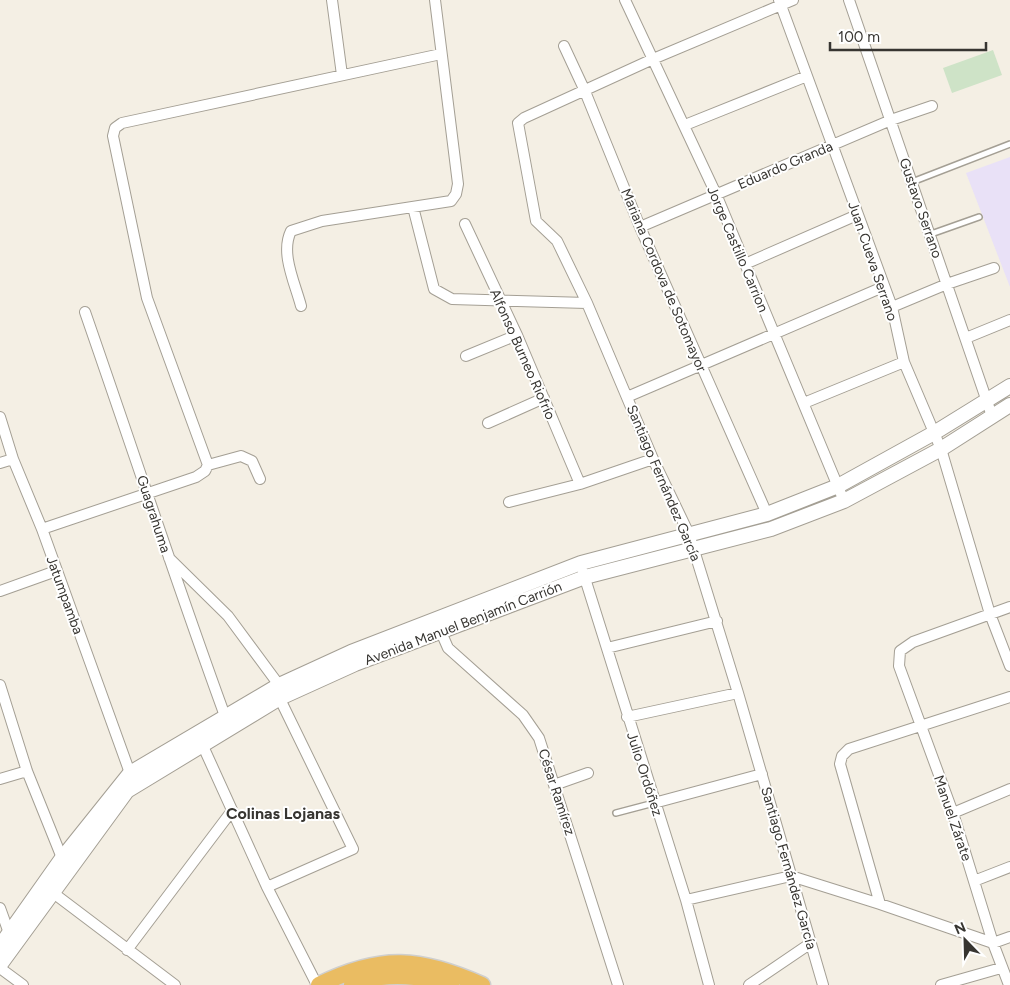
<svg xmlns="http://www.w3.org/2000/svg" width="1010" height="985" viewBox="0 0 1010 985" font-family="Figtree,sans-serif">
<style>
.education{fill:#e9e1f7}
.green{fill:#cee3c7}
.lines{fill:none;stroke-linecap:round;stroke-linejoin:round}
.service-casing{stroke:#a49f94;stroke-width:8}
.minor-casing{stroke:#a49f94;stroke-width:12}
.secondary-casing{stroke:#a49f94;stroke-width:16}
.trunk-casing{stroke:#cfcfce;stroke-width:19}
.service{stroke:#fff;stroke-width:5}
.minor{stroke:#fff;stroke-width:10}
.secondary{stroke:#fff;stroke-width:14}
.trunk{stroke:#eabc62;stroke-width:16}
.labels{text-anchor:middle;stroke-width:4;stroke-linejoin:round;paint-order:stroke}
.street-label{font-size:14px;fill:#373531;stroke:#fff}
.quarter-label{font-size:16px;font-weight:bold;fill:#373531;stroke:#fff}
</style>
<rect width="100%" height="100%" fill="#f4efe4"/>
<path class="education" d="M 1010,157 L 1010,287 L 966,173 Z"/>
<path class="green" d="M 993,50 L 1002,75 L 952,93 L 943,68 Z"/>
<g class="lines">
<defs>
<path id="service" d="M 912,182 L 1010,144
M 931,234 L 979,217
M 616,813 L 654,803"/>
<path id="minor" d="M 332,0 L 342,75
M 625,0 L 716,194 L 844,501
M 779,0 L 892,307 L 904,362 L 941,449 L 990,614 L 1010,666
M 793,0 L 653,59 L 524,118 L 518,123 L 536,221 L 557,241 L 587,303 L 653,459 L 689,534 L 738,693 L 823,985
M 849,0 L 992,416
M 564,46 L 584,89 L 640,227 L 767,514
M 685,125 L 807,76
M 413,207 L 434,289 L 452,299 L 587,303
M 465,224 L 517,335 L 580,484
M 640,227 L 891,120 L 932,106
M 745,264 L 857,215
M 301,306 C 295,283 280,253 291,231 L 322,221 L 451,201 L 456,194 L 458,184 L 435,0
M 892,307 L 947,284 L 994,268
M 85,312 C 132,447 176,582 225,716
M 966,338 L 1010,320
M 466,356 L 517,335
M 627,397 L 883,287
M 804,403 L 904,362
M 0,417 L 13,459 L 42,529 L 130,773
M 488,423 L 544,398
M 0,463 L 13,459
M 208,465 L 147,298 L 113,136 L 115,128 L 122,123 L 441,54
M 509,502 L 580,484 L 653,459
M 42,529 L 196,477 L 205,471 L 208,465 L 241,456 L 252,461 L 260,479
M 169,558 L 228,616 L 279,685
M 583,572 L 686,900 L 709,985
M 0,591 L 56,571
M 441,632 L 448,648 L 523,715 L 539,738 L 618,985
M 607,648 L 717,621
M 0,685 L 27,771 L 62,858
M 627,717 L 738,693
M 202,744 L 267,887 L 317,985
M 0,779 L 27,771
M 554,785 L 588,773
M 654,803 L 762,774
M 953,813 L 1010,789
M 974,881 L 1010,867
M 267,887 L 353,849 L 277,693
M 52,892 L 175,985
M 686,900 L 791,876 L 880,904 L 993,943 L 1010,937
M 880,904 L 840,764 L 842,756 L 849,749 L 1010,697
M 0,908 L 9,933
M 127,950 L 231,812
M 0,968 L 23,985
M 749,985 L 811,943
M 941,985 L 1001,968
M 1009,985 L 993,943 L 953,813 L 899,666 L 900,651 L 913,642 L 1010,607"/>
<path id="secondary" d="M 0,946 L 62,858 L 130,773 L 279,685 L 351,652 L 581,563 L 767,514 L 838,486 L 934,433 L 1010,386
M 0,965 L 127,791 L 280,698 L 355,664 L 585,577 L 771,529 L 844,501 L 941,449 L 1010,405"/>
<path id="trunk" d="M 319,985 C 382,954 419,958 482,985
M 352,985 C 384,971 419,975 451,985"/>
</defs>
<use href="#service" class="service-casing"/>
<use href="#minor" class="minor-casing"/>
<use href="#secondary" class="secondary-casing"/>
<use href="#trunk" class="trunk-casing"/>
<use href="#service" class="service"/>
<use href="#minor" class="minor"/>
<use href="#secondary" class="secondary"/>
<use href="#trunk" class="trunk"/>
</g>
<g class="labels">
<g class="street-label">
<text transform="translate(785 165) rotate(-23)" y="5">Eduardo Granda</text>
<text transform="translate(921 208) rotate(71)" y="5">Gustavo Serrano</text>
<text transform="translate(738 249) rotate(67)" y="5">Jorge Castillo Carrion</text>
<text transform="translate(873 261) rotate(71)" y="5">Juan Cueva Serrano</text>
<text transform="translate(664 280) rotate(67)" y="5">Mariana Cordova de Sotomayor</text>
<text transform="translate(523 354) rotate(66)" y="5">Alfonso Burneo Riofrío</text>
<text transform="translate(664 483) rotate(67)" y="5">Santiago Fernández García</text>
<text transform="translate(154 514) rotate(72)" y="5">Guagrahuma</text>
<text transform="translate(65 595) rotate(70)" y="5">Jatumpamba</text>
<text transform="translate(463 623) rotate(-21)" y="5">Avenida Manuel Benjamín Carrión</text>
<text transform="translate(645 774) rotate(72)" y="5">Julio Ordóñez</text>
<text transform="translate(557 792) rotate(72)" y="5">César Ramírez</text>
<text transform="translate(953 818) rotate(71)" y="5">Manuel Zárate</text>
<text transform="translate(789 868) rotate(74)" y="5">Santiago Fernández García</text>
</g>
<g class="quarter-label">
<text x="283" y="819">Colinas Lojanas</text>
</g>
</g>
<g transform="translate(965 940) rotate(337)" stroke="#ffffff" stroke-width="4" paint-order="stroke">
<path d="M0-4L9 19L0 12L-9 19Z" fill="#373531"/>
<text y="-8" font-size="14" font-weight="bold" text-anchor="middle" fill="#373531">N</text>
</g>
<path d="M830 42v8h156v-8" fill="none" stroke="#373531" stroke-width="2.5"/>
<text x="838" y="42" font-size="15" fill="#373531" stroke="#ffffff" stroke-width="4" paint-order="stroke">100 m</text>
</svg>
